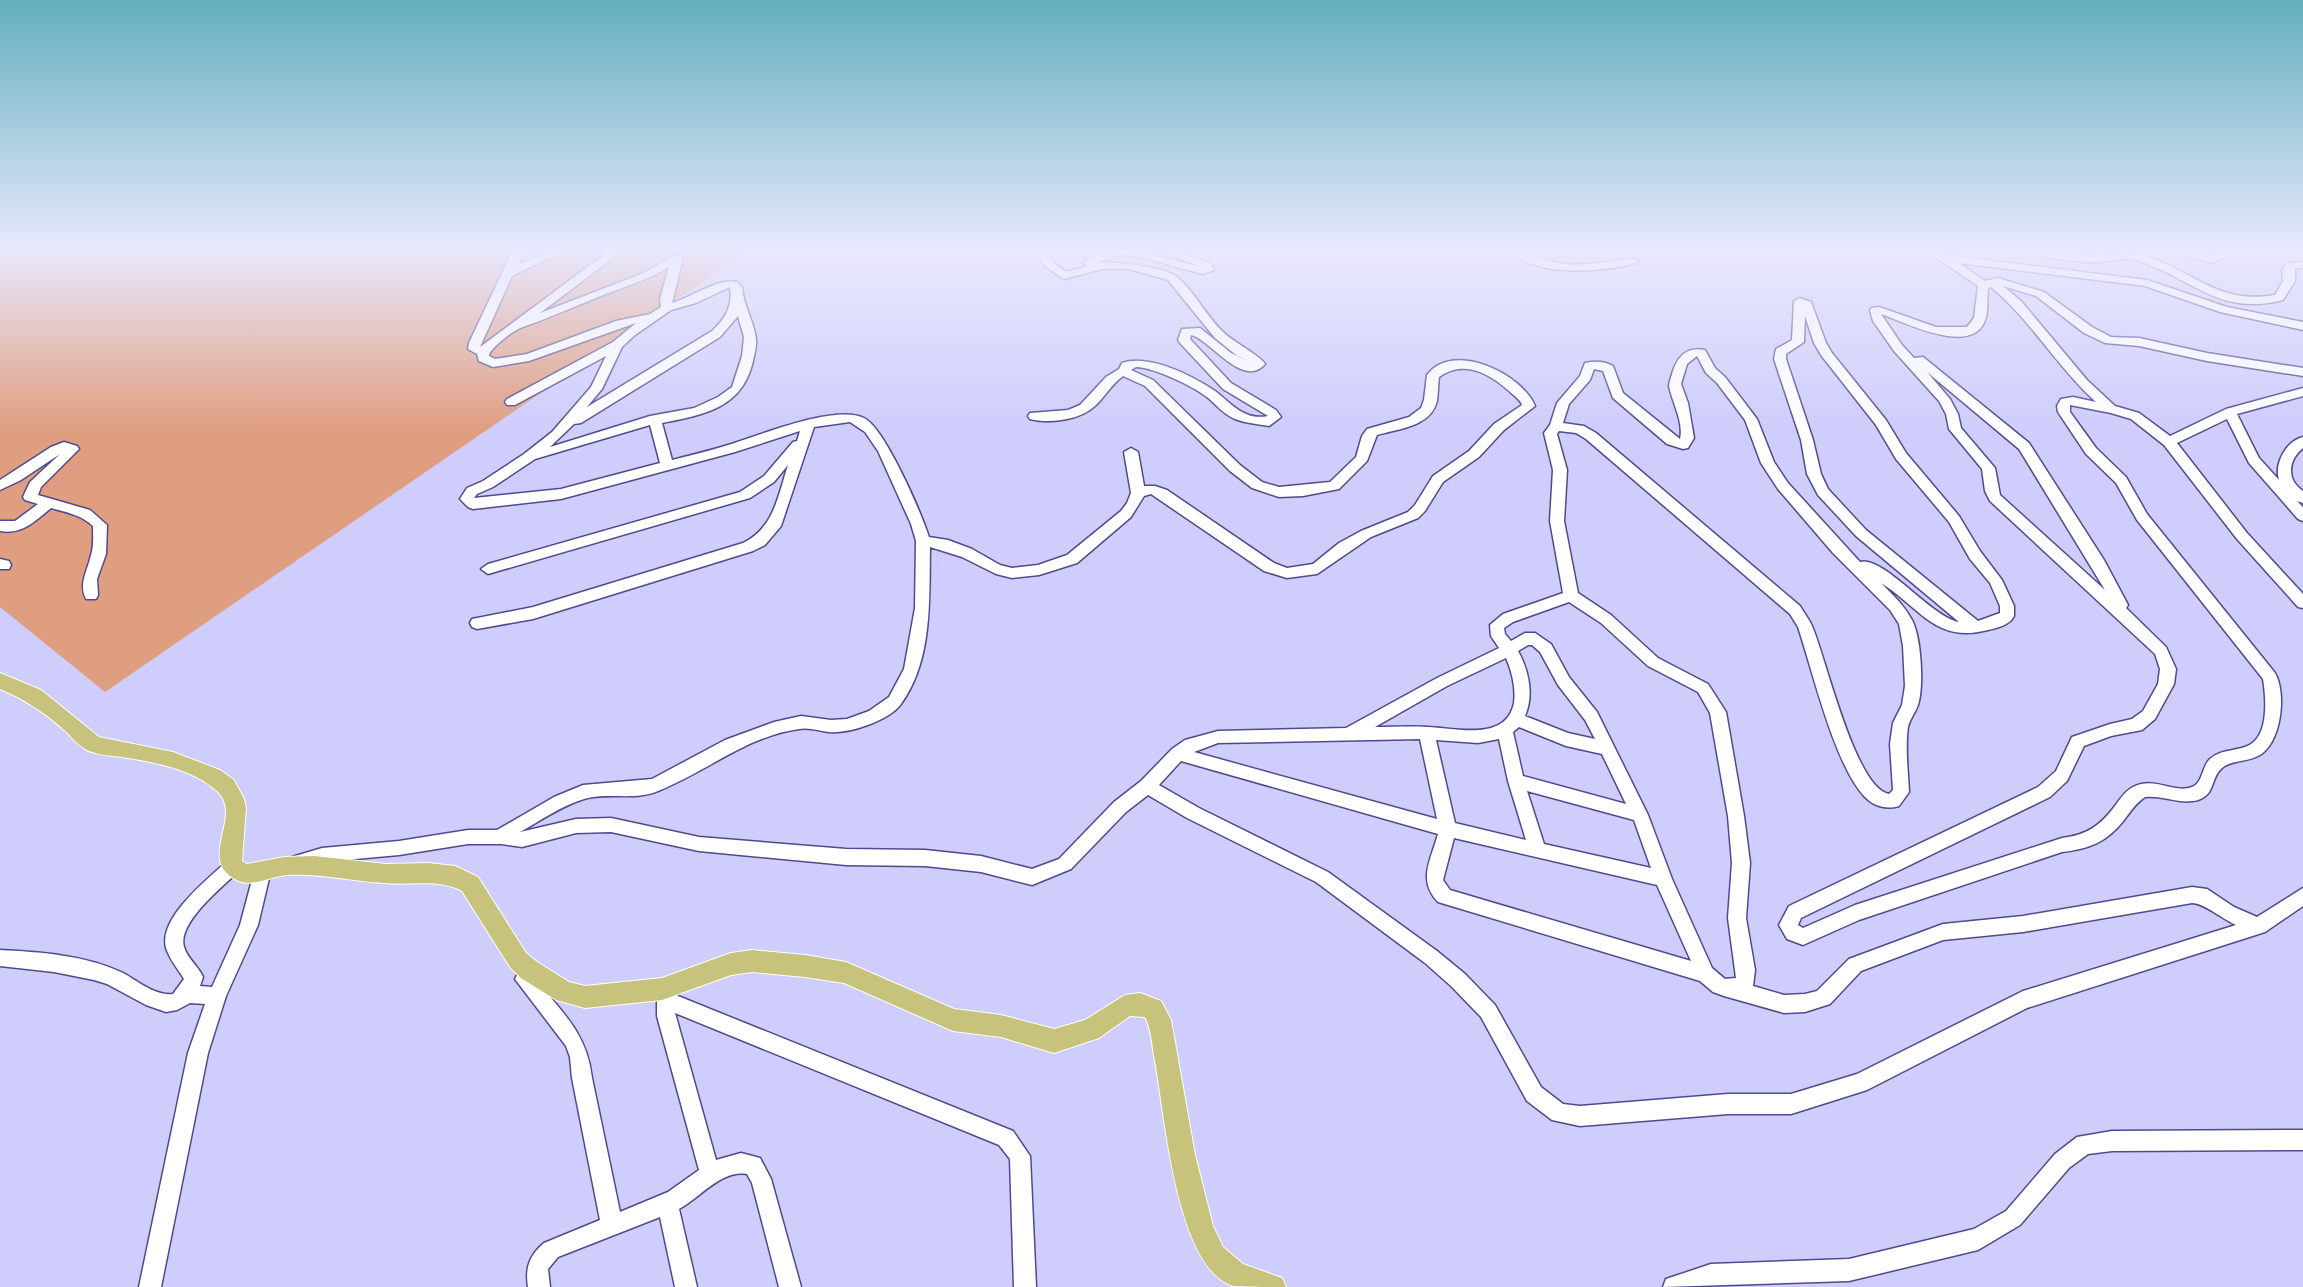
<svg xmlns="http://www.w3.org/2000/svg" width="2303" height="1287" viewBox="0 0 2303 1287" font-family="Mulish,sans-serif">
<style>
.green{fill:#e09e80}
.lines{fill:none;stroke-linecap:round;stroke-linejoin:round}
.minor-casing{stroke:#504a8d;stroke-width:3}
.major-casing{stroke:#fff;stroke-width:2}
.minor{fill:#fff;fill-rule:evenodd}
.major{fill:#c7c27c;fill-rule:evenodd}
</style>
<rect width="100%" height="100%" fill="#cecdfc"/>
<path class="green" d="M 0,250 L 749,250 L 105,692 L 0,607 Z"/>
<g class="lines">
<defs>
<path id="minor" d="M 513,250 L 525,250 L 518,265 L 551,250 L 565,250 L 512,276 L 480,347 L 601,257 L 607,250 L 618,250 L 609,261 L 540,313 L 644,273 L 673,256 L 681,256 L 683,258 L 672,303 C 690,298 720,277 737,282 L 742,287 C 743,305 754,321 756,339 C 757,347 754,356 752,365 C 740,409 702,415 662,423 L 672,460 C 691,455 709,451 728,445 C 758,436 835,404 864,418 C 885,428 921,513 929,537 L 948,540 L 972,549 L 1000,565 L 1012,568 L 1038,565 L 1067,555 L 1121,511 L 1127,503 L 1131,493 L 1124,452 L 1131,448 L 1138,452 L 1144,486 L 1155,486 L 1167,490 L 1274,563 L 1287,568 L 1313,564 L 1339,543 L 1361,531 L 1408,512 L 1415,505 L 1433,476 L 1469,451 L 1494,424 L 1522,405 C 1520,399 1513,395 1509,391 C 1489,373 1464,359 1439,377 C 1438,385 1438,393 1437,401 C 1431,427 1397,429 1377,435 L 1367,461 L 1339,489 L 1303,496 L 1279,497 L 1252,488 L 1230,471 L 1145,386 L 1123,376 C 1112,384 1106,395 1096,405 C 1081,420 1050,424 1030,419 L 1028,416 L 1030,413 L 1068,410 L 1080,405 L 1106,377 L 1119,369 L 1122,363 C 1149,354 1191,375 1215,391 C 1231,403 1244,421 1268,416 L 1223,389 L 1180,343 L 1178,340 L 1182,329 L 1200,328 L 1231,353 L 1252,363 L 1236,355 L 1215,338 L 1168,280 L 1129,269 L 1102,269 L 1064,279 L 1046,267 L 1035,250 L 1045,250 L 1054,263 L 1066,272 L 1088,266 L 1083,263 L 1085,261 L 1111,250 L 1133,250 L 1201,267 L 1159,250 L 1174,250 L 1210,263 L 1214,270 L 1203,274 L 1140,257 L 1118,254 L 1095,264 C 1111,260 1165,267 1177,277 C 1195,292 1206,316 1223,332 C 1232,341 1262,357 1265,364 C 1243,390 1209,338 1191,335 L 1190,339 L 1231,383 L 1276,410 L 1281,417 L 1269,426 C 1258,424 1245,423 1235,419 C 1223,414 1217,405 1207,397 C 1191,385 1155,368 1136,367 L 1131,370 L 1153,380 L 1240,465 L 1262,482 L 1279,487 L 1330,482 L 1356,457 L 1362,436 L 1367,429 L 1409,417 L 1421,408 L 1424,400 L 1427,375 C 1453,340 1522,374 1535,406 L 1504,430 L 1479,457 L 1443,482 L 1425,511 L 1418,518 L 1371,537 L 1317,574 L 1287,578 L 1264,571 L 1151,494 L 1144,496 L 1131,517 L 1077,563 L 1039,575 L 1012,578 L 996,574 L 962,557 L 930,547 C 929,599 933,660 901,704 C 890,720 849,734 829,732 C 820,731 809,727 799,729 C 747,736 706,772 658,791 C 636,801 607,792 584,799 C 561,806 540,821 520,832 L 576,819 L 611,818 L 699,837 L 846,849 L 925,850 L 981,856 L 1032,869 L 1059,859 L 1114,802 L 1141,781 L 1172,749 L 1185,740 L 1218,731 L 1346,728 L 1437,678 L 1499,648 L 1491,636 L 1490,625 L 1503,614 L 1563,593 L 1550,521 L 1553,470 L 1544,433 L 1550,425 L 1557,403 L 1580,376 L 1585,363 C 1595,361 1604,361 1613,366 L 1623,393 L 1680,439 C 1684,422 1672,402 1669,386 C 1669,382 1671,378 1672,374 C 1677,357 1686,346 1705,350 L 1715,368 L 1725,377 L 1757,419 L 1774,462 L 1788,483 L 1860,562 C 1883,555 1931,617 1959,622 L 1856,536 L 1818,495 L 1807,474 L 1801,440 L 1774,359 L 1776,349 L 1792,340 L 1794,301 L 1800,298 L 1811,302 L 1826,343 L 1832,353 L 1886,420 L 1906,453 L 1959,516 L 1980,551 L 2002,580 L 2014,606 L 2014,616 C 2010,625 1997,628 1988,630 C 1935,644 1920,607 1881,583 C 1893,595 1905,606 1913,622 C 1921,640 1924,686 1918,705 C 1915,713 1910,719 1908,727 C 1905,748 1908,770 1909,792 L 1899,806 C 1886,810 1873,806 1864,796 C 1834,763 1813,672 1798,627 L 1790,614 L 1586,439 L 1576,433 L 1559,431 L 1557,434 L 1567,470 L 1564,521 L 1578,593 L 1611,615 L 1658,658 L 1708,684 L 1726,712 L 1744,816 L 1750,863 L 1746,918 L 1755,970 L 1753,986 L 1784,995 L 1805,994 L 1817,991 L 1849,959 L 1943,924 L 2023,916 L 2192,887 L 2207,889 L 2234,907 L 2257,917 L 2303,888 L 2303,906 L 2265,932 L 2027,1008 L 1867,1090 L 1791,1114 L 1728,1114 L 1580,1126 L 1552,1120 L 1527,1101 L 1481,1017 L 1451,986 L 1425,963 L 1316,882 L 1187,818 L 1148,795 L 1126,812 L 1071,869 L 1032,885 L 981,872 L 925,866 L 846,865 L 699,851 L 611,832 L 576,833 L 522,847 L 501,844 L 468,844 L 399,855 L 322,862 L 298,870 L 292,867 L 289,862 L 292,857 L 322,848 L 399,841 L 468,830 L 497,830 L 554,797 L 583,785 L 652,779 L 725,740 L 774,722 L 801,716 L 831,720 L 847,719 L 869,711 L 889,697 L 904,669 L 915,608 L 916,541 L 911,524 L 878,451 L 865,432 L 850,422 L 814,427 L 781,526 L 765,545 L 753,551 L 533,619 L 477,629 L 472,627 L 470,623 L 472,619 L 533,607 L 743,543 C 774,528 778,496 788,465 L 774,482 L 750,498 L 488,574 L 481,569 L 488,564 L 740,492 L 764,476 L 793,442 L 797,441 L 800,431 L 735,452 L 561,499 L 473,509 L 468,507 L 460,499 L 467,488 L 483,481 L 524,454 L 552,432 L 591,387 L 606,356 L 515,405 L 507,405 L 505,402 L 507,399 L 613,342 L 636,323 L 529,361 L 493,367 L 479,361 L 477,354 L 468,349 L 469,343 ZM 669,267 L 660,299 L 661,307 L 650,314 L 616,321 L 527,354 L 495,359 L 489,356 C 489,349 515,329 523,327 C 546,319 568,309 591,300 C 617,289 644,282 669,267 ZM 730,287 C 733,306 725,319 712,331 L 587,407 L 602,389 L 622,347 L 635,335 L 671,310 L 696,303 ZM 738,316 L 744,337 L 742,356 L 732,387 L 718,397 L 694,408 L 650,416 L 550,447 L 574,424 L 581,423 L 720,337 ZM 1805,316 L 1814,343 L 1821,355 L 1876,425 L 1896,459 L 1949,522 L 1970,559 L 1990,583 L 2000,606 L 2000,613 L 1978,621 L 1866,530 L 1828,489 L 1821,474 L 1813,440 L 1786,359 L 1786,354 L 1804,342 ZM 1697,356 L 1706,373 L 1717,383 L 1745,420 L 1761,463 L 1778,489 L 1833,553 L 1890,610 L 1899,624 L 1903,646 L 1905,686 L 1902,705 L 1893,723 L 1890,744 L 1893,790 L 1889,794 C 1855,788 1826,658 1812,626 C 1809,619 1804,613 1800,606 L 1596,433 L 1584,426 L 1563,423 L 1569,404 L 1590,380 L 1594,369 L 1603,371 L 1613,398 L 1667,444 L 1683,449 L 1688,448 L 1694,438 L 1688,403 L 1681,384 L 1687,364 ZM 650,425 L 660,463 L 561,489 L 474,498 L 477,494 L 493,487 L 535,459 ZM 1569,602 L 1601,623 L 1648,666 L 1698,692 L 1710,713 L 1728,816 L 1732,863 L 1728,918 L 1736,978 L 1725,979 L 1712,968 L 1672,879 L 1648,815 L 1597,712 L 1569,677 L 1551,644 L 1535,633 L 1525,633 L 1511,641 L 1505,634 L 1504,628 L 1513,622 ZM 1528,645 L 1532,645 L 1540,652 L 1558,685 L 1585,720 L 1595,739 L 1568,733 L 1525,716 C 1534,695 1529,671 1518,651 ZM 1506,658 C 1512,672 1516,688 1514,703 C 1506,742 1456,728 1428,727 C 1410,726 1392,727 1375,727 L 1447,686 ZM 1519,727 L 1566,746 L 1602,754 L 1626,804 L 1523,776 L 1513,732 ZM 1420,739 L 1437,819 L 1194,752 L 1218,743 ZM 1499,739 L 1508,781 L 1526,840 L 1455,823 L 1436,740 L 1478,743 ZM 1181,761 L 1438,834 C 1431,860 1417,880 1438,902 L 1700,981 L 1713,992 L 1724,996 L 1784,1013 L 1805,1012 L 1830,1004 L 1861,971 L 1943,940 L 2023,932 L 2192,903 C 2204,903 2224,920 2236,925 L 2023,991 L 1857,1074 L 1791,1094 L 1728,1094 L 1580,1106 L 1563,1104 L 1541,1087 L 1495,1005 L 1465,974 L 1437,951 L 1328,872 L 1199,808 L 1159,785 ZM 1527,791 L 1634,820 L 1651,868 L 1544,844 ZM 1454,838 L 1657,885 L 1691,961 L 1450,890 L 1443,880 Z
M 1509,250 C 1527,249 1541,260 1558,263 C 1582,267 1608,262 1632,258 L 1638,261 L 1636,263 C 1603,272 1535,278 1509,250 Z
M 1925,250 L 1938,250 L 1946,255 L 2147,280 L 2227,307 L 2303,322 L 2303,330 L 2220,312 L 2145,286 L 1959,263 L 1985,281 L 1998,278 L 2044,292 L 2092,327 L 2111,337 L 2139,338 L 2207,353 L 2303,368 L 2303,376 L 2207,361 L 2139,346 L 2105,343 L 2084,333 L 2036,296 L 2003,286 L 2021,301 L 2087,380 L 2115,406 L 2139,413 L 2170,436 L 2226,409 L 2303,388 L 2303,396 L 2237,414 L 2259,458 L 2279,480 C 2274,464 2286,441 2303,437 L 2303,448 C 2288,460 2286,480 2303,491 L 2303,503 L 2297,501 L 2303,507 L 2303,521 L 2298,519 L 2249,463 L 2227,419 L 2177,443 L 2247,533 L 2303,594 L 2303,608 L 2298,607 L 2237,539 L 2164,445 L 2131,419 L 2111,413 L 2070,405 L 2070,412 L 2096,448 L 2126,477 L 2147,514 L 2275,673 C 2287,694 2281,745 2258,756 C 2247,762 2231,760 2222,768 C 2210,778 2216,794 2198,800 C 2180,805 2163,795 2145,797 C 2136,803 2130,812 2124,820 C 2107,842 2089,849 2062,852 L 1859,920 L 1803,945 L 1787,939 L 1779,925 L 1789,906 L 2038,787 L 2056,771 L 2072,737 L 2110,724 L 2132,719 L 2143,711 L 2158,684 L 2160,669 L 2155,654 L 1990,501 L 1985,491 L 1982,469 L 1949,429 L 1946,414 L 1939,401 L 1894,351 L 1873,321 L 1870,310 L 1872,308 L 1879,307 L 1936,327 L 1967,327 L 1974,318 L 1978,286 ZM 1991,287 C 2031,320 2057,367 2096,402 L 2073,397 L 2061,399 L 2057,406 L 2058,412 L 2086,454 L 2116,483 L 2137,520 L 2263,679 C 2266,698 2270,739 2245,747 C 2234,751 2219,750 2210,759 C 2202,766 2203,783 2192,787 C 2174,794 2155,776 2133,787 C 2125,791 2120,799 2115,806 C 2100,826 2087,835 2062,838 L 1855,905 L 1803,928 L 1798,925 L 1801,918 L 2050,797 L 2067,781 L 2084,746 L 2111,736 L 2142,730 L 2155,719 L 2174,684 L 2176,669 L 2166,647 L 2126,608 L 2128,605 L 2104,560 L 2029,443 L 1923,357 L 1914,358 L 1902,345 L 1881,314 C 1904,322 1976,359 1986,317 C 1988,308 1987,298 1988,289 ZM 1927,372 L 2019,449 L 2105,590 L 2000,495 L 1995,468 L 1961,428 L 1958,414 L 1950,399 Z
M 2020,250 C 2042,248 2063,255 2085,256 C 2105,256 2123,250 2142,255 C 2194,270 2216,305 2275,295 L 2283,281 L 2282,270 L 2287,263 L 2303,262 L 2303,268 L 2295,268 L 2295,281 L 2283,300 C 2217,317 2192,277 2136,260 C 2121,256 2105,263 2090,262 C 2069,262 2047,257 2026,253 Z
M 2167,250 L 2185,250 L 2212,256 L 2226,250 L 2240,250 L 2213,263 L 2169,252 Z
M 64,442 L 77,446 L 79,449 L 41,487 L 38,495 L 90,510 L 107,525 L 106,554 L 97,579 L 98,595 L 96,599 L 86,599 C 78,584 88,570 91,555 C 94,546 93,536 93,526 C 81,515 66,512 51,508 C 35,521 22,535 0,531 L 0,521 L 15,521 L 38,504 L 25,500 L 23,497 L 30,482 L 60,454 L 21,480 L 0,490 L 0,480 L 51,447 Z
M 0,559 L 9,561 L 11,565 L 9,569 L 0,569 Z
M 232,859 L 238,862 L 241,867 L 238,872 C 222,887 177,923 184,947 C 187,958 199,967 203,977 L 200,986 L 212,987 L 240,925 L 256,865 L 262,862 L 268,865 L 271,870 L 258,925 L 226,996 L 208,1053 L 161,1287 L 139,1287 L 188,1053 L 205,1004 L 190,1003 L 177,1010 L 166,1012 L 146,1005 L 107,984 L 94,980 L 54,972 L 0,966 L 0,950 C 40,952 84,955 121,972 C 137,980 154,996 173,994 L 184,979 C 178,969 170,960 166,948 C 158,918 207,880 226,862 Z
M 529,961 L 535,964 L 538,970 L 534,978 C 562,1012 587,1033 592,1078 L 620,1212 L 668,1192 L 699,1170 L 657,1016 L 657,1000 L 653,989 L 655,983 L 662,980 L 669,983 L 673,994 L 1013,1131 L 1030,1156 L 1036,1287 L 1014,1287 L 1010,1159 L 999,1145 L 675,1013 L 716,1160 L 741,1153 L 760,1158 L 771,1179 L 801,1287 L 779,1287 L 752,1183 L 747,1174 C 721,1170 701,1197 679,1209 L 697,1287 L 675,1287 L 660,1217 L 558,1257 L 548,1269 L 550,1287 L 528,1287 C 525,1268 529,1256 544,1243 L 600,1220 L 572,1078 L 570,1057 L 566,1046 L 515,979 L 523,964 Z
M 2303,1130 L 2303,1150 L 2112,1151 L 2088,1154 L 2069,1168 L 2020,1225 L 1978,1250 L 1849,1281 L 1663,1287 L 1666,1279 L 1711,1264 L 1849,1259 L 1974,1229 L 2006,1211 L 2055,1154 L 2077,1137 L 2112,1131 Z"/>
<path id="major" d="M 0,673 L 41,690 L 99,737 L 173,752 L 220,770 L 234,780 L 244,799 L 246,808 L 242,861 L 247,864 L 284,857 L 314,856 L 386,864 L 428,863 L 455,866 L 478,877 L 526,953 L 537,962 L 569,982 L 585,986 L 662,978 L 731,953 L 752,950 L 805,955 L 846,962 L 954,1009 L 1001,1015 L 1054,1029 L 1085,1020 L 1125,995 L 1140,993 L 1161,1001 L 1171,1020 L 1195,1155 L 1213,1226 L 1223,1247 L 1243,1264 L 1282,1278 L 1286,1287 C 1271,1287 1248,1287 1233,1286 C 1176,1268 1165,1114 1155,1061 C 1152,1047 1152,1030 1145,1017 L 1130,1016 L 1099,1038 L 1054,1053 L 1001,1037 L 953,1031 L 844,983 L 805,977 L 752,972 L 731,975 L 662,1000 L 585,1008 L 556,1000 L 521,978 L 510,967 L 462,891 C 438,878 411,886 384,883 C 351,881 320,873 287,875 C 272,876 253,887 239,881 C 194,862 245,816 217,791 C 193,769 154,762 122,757 C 112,756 99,755 89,751 C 78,746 72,737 63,729 C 44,712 24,699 0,689 Z"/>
</defs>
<use href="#minor" class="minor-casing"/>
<use href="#major" class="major-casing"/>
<use href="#minor" class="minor"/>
<use href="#major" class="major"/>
</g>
<linearGradient id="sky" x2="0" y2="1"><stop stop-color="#63afbe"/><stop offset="0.58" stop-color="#e9e8fe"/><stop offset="1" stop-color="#e9e8fe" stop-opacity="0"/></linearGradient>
<rect width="2303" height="430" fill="url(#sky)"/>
</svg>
